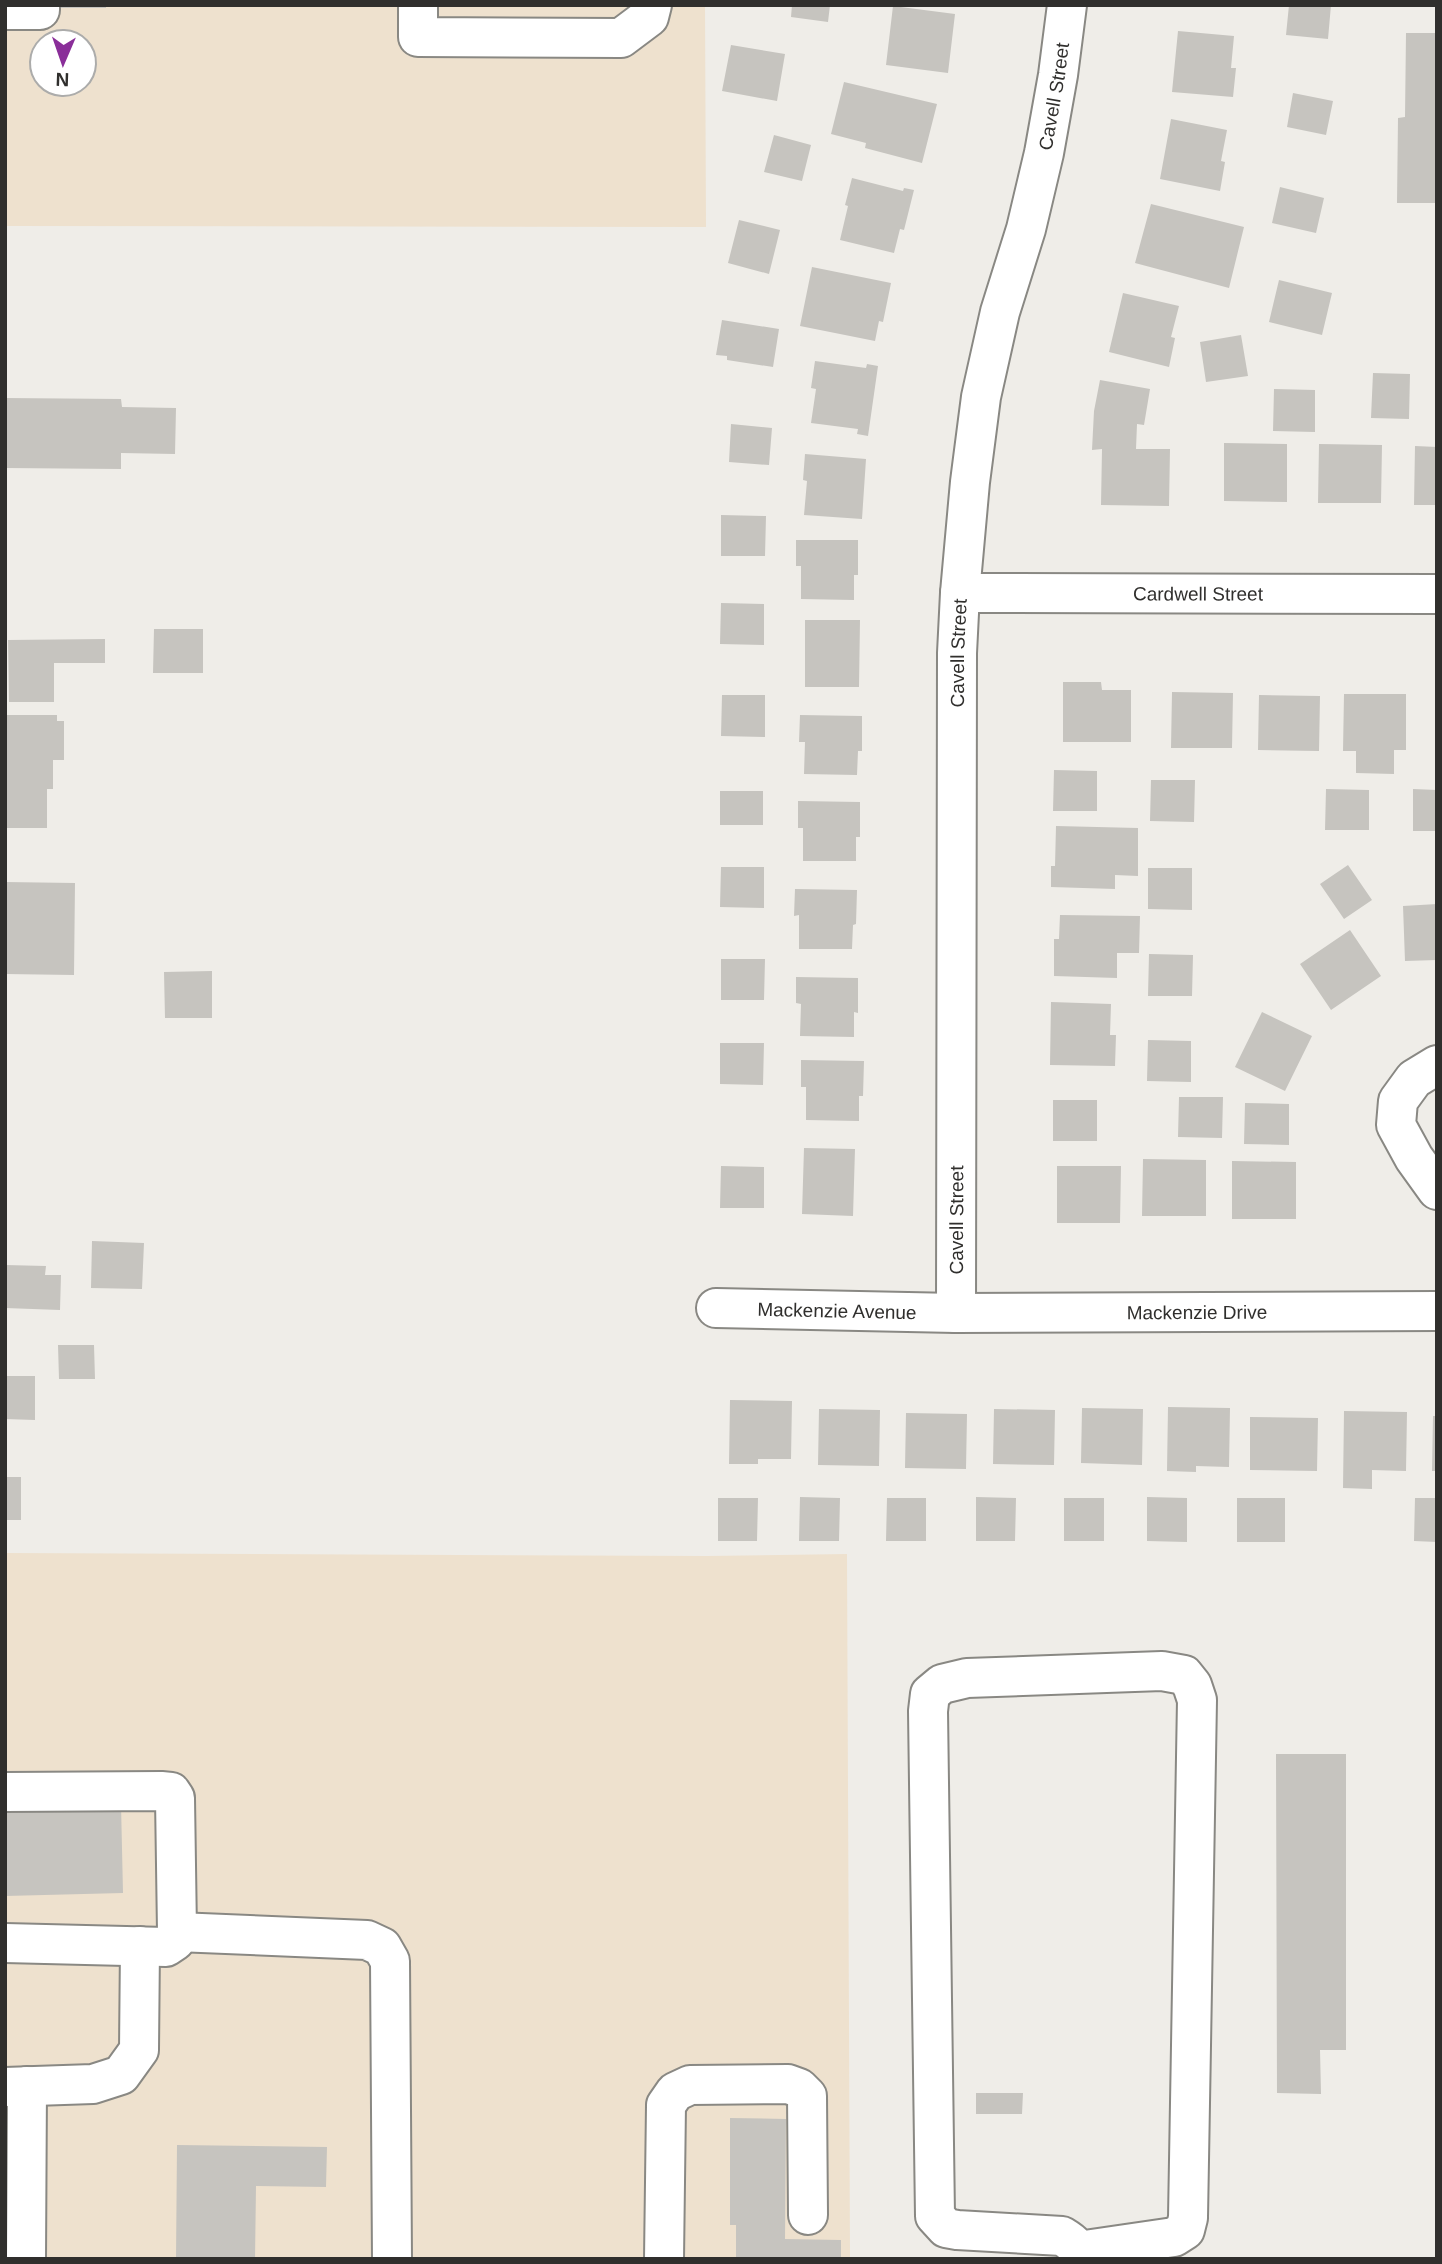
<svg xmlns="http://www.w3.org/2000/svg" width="1442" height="2264" viewBox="0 0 1442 2264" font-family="Arial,sans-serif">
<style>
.commercial{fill:#eee1ce;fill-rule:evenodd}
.building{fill:#c6c4bf}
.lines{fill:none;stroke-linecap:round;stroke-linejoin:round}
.minor-casing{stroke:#898883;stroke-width:42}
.minor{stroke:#fff;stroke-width:38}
.labels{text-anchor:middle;stroke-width:6;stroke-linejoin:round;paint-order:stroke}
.street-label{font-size:19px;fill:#302f2d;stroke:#fff}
</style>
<rect width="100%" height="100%" fill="#efede8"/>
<path class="commercial" d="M 5,5 L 705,5 L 706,227 L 5,226 ZM 42,42 L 84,42 L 84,84 L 42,84 Z
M 5,1553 L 707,1556 L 847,1554 L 850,2259 L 5,2259 Z"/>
<path class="building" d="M 56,5 L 106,5 L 106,8 L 56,8 Z
M 792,5 L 830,5 L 828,22 L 791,17 Z
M 1289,5 L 1331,5 L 1328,39 L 1286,35 Z
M 893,6 L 955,14 L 948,73 L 886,65 Z
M 1178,31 L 1234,36 L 1231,68 L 1236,68 L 1233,97 L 1172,92 Z
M 1406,33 L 1437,33 L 1437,203 L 1397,203 L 1398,118 L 1405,117 Z
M 731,45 L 785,54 L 777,101 L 722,91 Z
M 844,82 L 937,104 L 922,163 L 865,148 L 866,143 L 831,134 Z
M 1293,93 L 1333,101 L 1326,135 L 1287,127 Z
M 1171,119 L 1227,130 L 1221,161 L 1225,162 L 1220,191 L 1160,179 Z
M 774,135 L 811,145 L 802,181 L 764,172 Z
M 852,178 L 903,191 L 904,188 L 914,190 L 904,230 L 900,229 L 894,253 L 840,240 L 848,206 L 845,205 Z
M 1280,187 L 1324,198 L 1316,233 L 1272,223 Z
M 1151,204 L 1244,227 L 1229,288 L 1135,263 Z
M 739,220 L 780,230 L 769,274 L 728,263 Z
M 812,267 L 891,283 L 883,322 L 879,321 L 875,341 L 800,326 Z
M 1279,280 L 1332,293 L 1322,335 L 1269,322 Z
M 1123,293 L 1179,306 L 1171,337 L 1175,338 L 1169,367 L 1109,352 Z
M 722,320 L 779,329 L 773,367 L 727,360 L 727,356 L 716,355 Z
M 1241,335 L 1248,376 L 1206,382 L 1200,342 Z
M 815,361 L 866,368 L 867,364 L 878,366 L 868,436 L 857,434 L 858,429 L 811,423 L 816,389 L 811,388 Z
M 1373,373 L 1410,374 L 1409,419 L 1371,418 Z
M 1100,380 L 1150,389 L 1144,425 L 1137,424 L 1136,449 L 1170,449 L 1169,506 L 1101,505 L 1102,449 L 1092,450 L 1094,411 Z
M 1274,389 L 1315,390 L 1315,432 L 1273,431 Z
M 5,398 L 121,399 L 122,407 L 176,408 L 175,454 L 121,453 L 121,469 L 5,468 Z
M 731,424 L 772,428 L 769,465 L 729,462 Z
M 1224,443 L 1287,444 L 1287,502 L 1224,501 Z
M 1319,444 L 1382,445 L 1381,503 L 1318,503 Z
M 1415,446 L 1437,447 L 1437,505 L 1414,505 Z
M 805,454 L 866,459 L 862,519 L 804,515 L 807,481 L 803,480 Z
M 721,515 L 766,516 L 765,556 L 721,556 Z
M 796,540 L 858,540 L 858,575 L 854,575 L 854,600 L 801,599 L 801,566 L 796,566 Z
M 721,603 L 764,604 L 764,645 L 720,644 Z
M 805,620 L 860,620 L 859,687 L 805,687 Z
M 154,629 L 203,629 L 203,673 L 153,673 Z
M 105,639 L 105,663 L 54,663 L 54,702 L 9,702 L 8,640 Z
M 1063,682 L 1101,682 L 1102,690 L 1131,690 L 1131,742 L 1063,742 Z
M 1172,692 L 1233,693 L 1232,748 L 1171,748 Z
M 1344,694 L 1406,694 L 1406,750 L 1394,750 L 1394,774 L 1356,773 L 1356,751 L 1343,751 Z
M 722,695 L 765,695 L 765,737 L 721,736 Z
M 1259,695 L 1320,696 L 1319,751 L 1258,750 Z
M 7,715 L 57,715 L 57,721 L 64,721 L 64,760 L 53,760 L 53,789 L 47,789 L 47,828 L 5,828 Z
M 800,715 L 862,716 L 862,751 L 858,751 L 857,775 L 804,774 L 805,742 L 799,742 Z
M 1054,770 L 1097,771 L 1097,811 L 1053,811 Z
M 1151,780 L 1195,780 L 1194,822 L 1150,821 Z
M 1326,789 L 1369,790 L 1369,830 L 1325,830 Z
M 1413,789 L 1437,790 L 1437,831 L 1413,831 Z
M 720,791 L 763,791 L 763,825 L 720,825 Z
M 798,801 L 860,802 L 860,837 L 856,837 L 856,861 L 803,861 L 803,828 L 798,828 Z
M 1056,826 L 1138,828 L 1138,876 L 1115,875 L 1115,889 L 1051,887 L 1051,866 L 1055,866 Z
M 1348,865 L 1372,900 L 1344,919 L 1320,884 Z
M 721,867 L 764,867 L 764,908 L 720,907 Z
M 1148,868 L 1192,868 L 1192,910 L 1148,909 Z
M 5,882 L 75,883 L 74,975 L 5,974 Z
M 795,889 L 857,890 L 856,924 L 853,925 L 852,949 L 799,949 L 799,915 L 794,916 Z
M 1437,904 L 1437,960 L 1405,961 L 1403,906 Z
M 1060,915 L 1140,916 L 1139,953 L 1117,953 L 1117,978 L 1054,976 L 1054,939 L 1059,939 Z
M 1350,930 L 1381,976 L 1331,1010 L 1300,964 Z
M 1149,954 L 1193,955 L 1192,996 L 1148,996 Z
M 721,959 L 765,959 L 764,1000 L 721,1000 Z
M 212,971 L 212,1018 L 165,1018 L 164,972 Z
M 796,977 L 858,978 L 858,1013 L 854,1012 L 854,1037 L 800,1036 L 801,1004 L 796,1003 Z
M 1051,1002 L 1111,1004 L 1110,1035 L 1116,1035 L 1115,1066 L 1050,1065 Z
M 1262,1012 L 1312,1036 L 1285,1091 L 1235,1067 Z
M 1148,1040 L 1191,1041 L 1191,1082 L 1147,1081 Z
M 720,1043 L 764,1043 L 763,1085 L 720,1084 Z
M 801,1060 L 864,1061 L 863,1096 L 859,1096 L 859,1121 L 806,1120 L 806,1087 L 801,1087 Z
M 1179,1097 L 1223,1097 L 1222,1138 L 1178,1137 Z
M 1053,1100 L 1097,1100 L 1097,1141 L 1053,1141 Z
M 1245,1103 L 1289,1104 L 1289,1145 L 1244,1144 Z
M 804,1148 L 855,1149 L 853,1216 L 802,1214 Z
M 1143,1159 L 1206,1160 L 1206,1216 L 1142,1216 Z
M 1232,1161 L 1296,1162 L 1296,1219 L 1232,1219 Z
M 721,1166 L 764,1167 L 764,1208 L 720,1208 Z
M 1057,1166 L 1121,1166 L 1120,1223 L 1057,1223 Z
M 92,1241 L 144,1243 L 142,1289 L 91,1288 Z
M 5,1265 L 46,1266 L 45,1275 L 61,1275 L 60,1310 L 5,1308 Z
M 58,1345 L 94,1345 L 95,1379 L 59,1379 Z
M 5,1376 L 35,1376 L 35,1420 L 5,1419 Z
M 730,1400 L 792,1401 L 791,1459 L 758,1459 L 758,1464 L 729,1464 Z
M 1168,1407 L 1230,1408 L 1229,1467 L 1196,1466 L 1196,1472 L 1167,1471 Z
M 1082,1408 L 1143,1409 L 1142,1465 L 1081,1463 Z
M 819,1409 L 880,1410 L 879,1466 L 818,1465 Z
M 994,1409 L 1055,1410 L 1054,1465 L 993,1464 Z
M 1344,1411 L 1407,1412 L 1406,1471 L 1372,1470 L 1372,1489 L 1343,1488 Z
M 906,1413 L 967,1414 L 966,1469 L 905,1468 Z
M 1433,1416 L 1437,1416 L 1437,1471 L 1432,1471 Z
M 1250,1417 L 1318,1418 L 1317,1471 L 1250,1470 Z
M 5,1477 L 21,1477 L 21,1520 L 5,1520 Z
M 800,1497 L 840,1498 L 839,1541 L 799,1541 Z
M 976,1497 L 1016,1498 L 1015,1541 L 976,1541 Z
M 1147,1497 L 1187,1498 L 1187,1542 L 1147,1541 Z
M 718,1498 L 758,1498 L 757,1541 L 718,1541 Z
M 887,1498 L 926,1498 L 926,1541 L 886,1541 Z
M 1064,1498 L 1104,1498 L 1104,1541 L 1064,1541 Z
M 1237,1498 L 1285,1498 L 1285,1542 L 1237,1542 Z
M 1415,1498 L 1437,1498 L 1437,1542 L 1414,1541 Z
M 1276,1754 L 1346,1754 L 1346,2050 L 1320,2050 L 1321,2094 L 1277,2093 Z
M 121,1804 L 123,1893 L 5,1896 L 5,1807 Z
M 976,2093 L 1023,2093 L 1022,2114 L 976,2114 Z
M 730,2118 L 786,2119 L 785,2239 L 841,2240 L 841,2259 L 736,2259 L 736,2225 L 730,2225 Z
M 177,2145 L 327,2147 L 326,2187 L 256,2186 L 255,2259 L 176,2259 Z"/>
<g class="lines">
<defs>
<g id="minor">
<path d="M 418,5 L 418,37 L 621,38 L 649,17 L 652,5"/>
<path d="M 5,10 L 40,10 L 40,5"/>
<path id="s1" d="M 960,593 L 1437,594"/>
<path d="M 1437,1065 L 1414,1079 L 1398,1101 L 1396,1125 L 1414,1158 L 1437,1190"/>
<path id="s2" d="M 716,1308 L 956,1313 L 1437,1311"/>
<path id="s3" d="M 956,1313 L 957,653 L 960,593 L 970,482 L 981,397 L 1000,312 L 1026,229 L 1044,153 L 1058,75 L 1067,5"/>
<path d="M 5,1792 L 161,1791 L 171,1792 L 175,1798 L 177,1932 L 175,1941 L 166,1947 L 5,1943"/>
<path d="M 177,1932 L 367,1940 L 382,1947 L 390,1961 L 392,2259"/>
<path d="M 5,2087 L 93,2084 L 121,2075 L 139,2050 L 140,1946"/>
<path d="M 26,2259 L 27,2086"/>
<path d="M 664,2259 L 666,2105 L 675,2092 L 690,2085 L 788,2084 L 799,2088 L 807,2096 L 808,2215"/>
<path d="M 1078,2259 C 1078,2246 1072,2242 1062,2236 L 957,2230 L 946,2228 L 935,2216 L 928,1711 L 930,1694 L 942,1684 L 967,1678 L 1162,1671 L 1184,1675 L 1192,1685 L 1197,1700 L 1188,2218 L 1185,2230 L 1174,2237 L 1078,2251"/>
</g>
</defs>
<use href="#minor" class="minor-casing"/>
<use href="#minor" class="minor"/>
</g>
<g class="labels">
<g class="street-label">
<text dy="7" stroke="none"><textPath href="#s3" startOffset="1227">Cavell Street</textPath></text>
<text dy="7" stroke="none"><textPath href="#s1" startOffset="238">Cardwell Street</textPath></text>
<text dy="7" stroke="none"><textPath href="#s3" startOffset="660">Cavell Street</textPath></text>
<text dy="7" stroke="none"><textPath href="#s3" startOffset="93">Cavell Street</textPath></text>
<text dy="7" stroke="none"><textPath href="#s2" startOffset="121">Mackenzie Avenue</textPath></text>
<text dy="7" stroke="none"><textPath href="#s2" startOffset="481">Mackenzie Drive</textPath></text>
</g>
</g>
<rect width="1442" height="2264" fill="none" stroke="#302f2d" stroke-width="14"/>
<g transform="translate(63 63) rotate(182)"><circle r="33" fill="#ffffff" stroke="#acacab" stroke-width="2"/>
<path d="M0-5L12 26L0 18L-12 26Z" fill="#8a2e99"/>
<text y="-10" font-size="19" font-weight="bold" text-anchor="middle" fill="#302f2d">N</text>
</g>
</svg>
